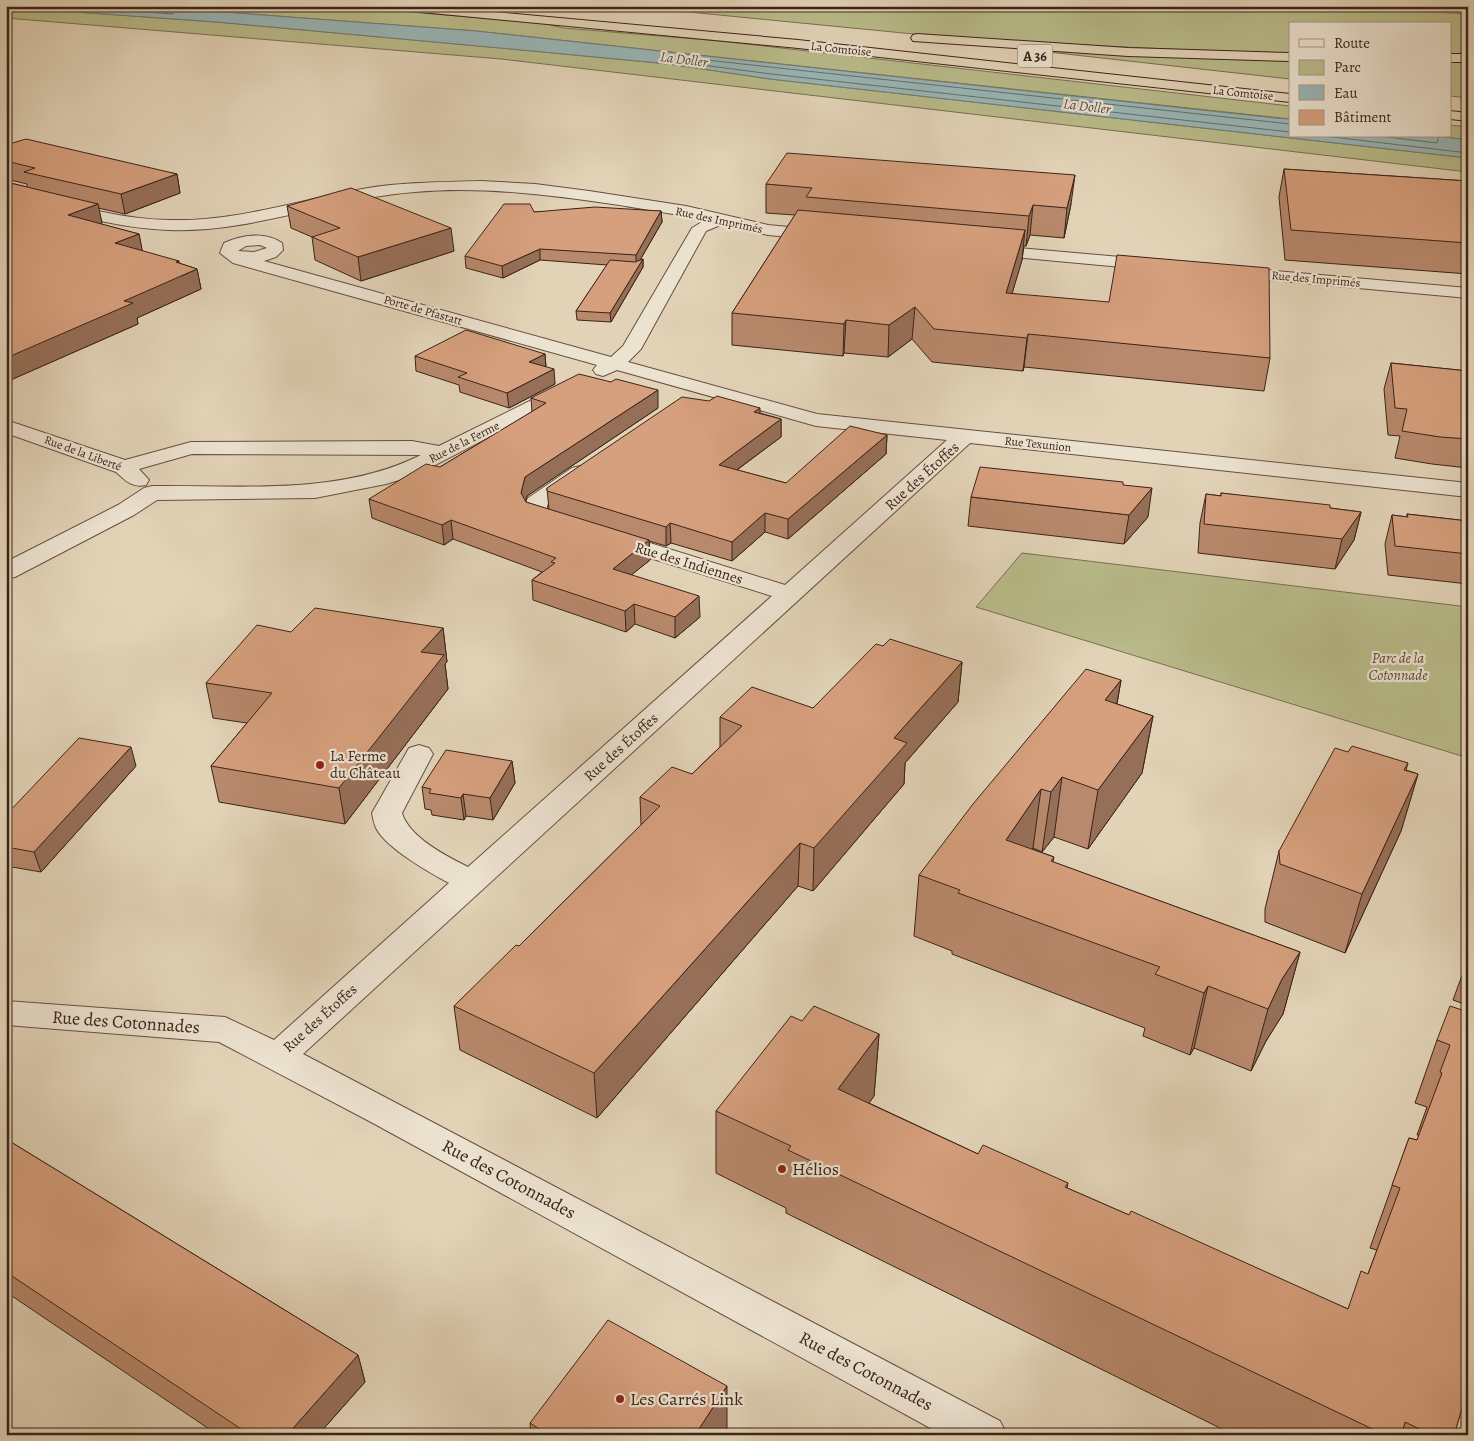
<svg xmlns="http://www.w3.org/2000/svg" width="1474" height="1441" viewBox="0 0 1474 1441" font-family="Alegreya,serif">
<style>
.green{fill:#b9bb8a;stroke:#7a6f51}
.water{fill:#98b6b7;stroke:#737b77}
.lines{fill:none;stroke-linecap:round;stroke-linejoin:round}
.shore{stroke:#6a6c68;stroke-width:1}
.minor-casing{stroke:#664f40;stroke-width:2}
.highway-casing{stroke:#3c2318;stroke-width:2}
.minor{fill:#ece2d0;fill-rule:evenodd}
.highway{fill:#e2d3b7;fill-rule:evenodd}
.rail{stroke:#3c2318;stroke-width:2;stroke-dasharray:4.5 4.5;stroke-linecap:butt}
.wall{fill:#b8896c;stroke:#3c2318}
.shaded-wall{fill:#966f58;stroke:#3c2318}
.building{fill:#d69f7d;stroke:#3c2318}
.poi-dot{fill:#8f2418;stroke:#ece2d0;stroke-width:2}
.labels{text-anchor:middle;stroke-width:4.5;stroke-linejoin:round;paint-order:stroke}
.far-street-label{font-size:12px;fill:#3c2318;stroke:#ece2d0}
.shield{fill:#ece2d0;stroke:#715c4f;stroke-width:1}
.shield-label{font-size:14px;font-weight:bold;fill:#3c2318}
.far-water-label{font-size:14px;font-style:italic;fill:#534840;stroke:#ece2d0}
.street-label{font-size:15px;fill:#3c2318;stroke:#ece2d0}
.park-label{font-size:15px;font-style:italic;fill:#5b4934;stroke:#ece2d0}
.poi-label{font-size:15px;fill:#3c2318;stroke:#ece2d0;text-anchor:start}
.near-street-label{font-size:18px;fill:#3c2318;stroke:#ece2d0}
.near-poi-label{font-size:18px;fill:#3c2318;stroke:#ece2d0;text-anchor:start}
</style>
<rect width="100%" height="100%" fill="#e2d3b7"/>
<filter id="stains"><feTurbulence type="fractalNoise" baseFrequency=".004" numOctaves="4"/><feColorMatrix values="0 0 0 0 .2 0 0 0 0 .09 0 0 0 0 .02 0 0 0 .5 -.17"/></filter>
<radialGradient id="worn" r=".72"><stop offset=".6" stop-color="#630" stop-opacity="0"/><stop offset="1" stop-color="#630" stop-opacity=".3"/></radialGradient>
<path class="green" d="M 143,6 L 338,6 L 541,23 L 564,28 L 720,41 L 1290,106 L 1290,119 L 476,31 Z
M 627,6 L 1330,6 L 1468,14 L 1468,55 L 1450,55 L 1450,24 L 1290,24 L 1290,53 L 1253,53 L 975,40 Z
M 6,7 L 216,22 L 522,50 L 669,64 L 770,79 L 1468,158 L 1468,172 L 501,59 L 6,18 Z
M 1039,51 L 1290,61 L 1290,79 Z
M 1450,62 L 1468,62 L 1468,98 L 1450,96 Z
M 1450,125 L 1468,127 L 1468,140 L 1437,136 L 1450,136 Z
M 1022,553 L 1468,607 L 1468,758 L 976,607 Z"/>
<path class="water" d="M 143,6 L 476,31 L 1275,118 L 1290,119 L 1290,136 L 1437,136 L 1468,140 L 1468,158 L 770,79 L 669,64 L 522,50 L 216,22 L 6,7 Z"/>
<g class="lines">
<path class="shore" d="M 69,6 L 173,14 L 175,6
M 1290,124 L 688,58 L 685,60 L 687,63 L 771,74 L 1290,132
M 1324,136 L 1468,153
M 1379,136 L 1437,143 L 1439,136"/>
<defs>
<path id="minor" d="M 481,181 L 535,184 L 589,191 L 686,206 L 768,225 L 821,230 L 827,231 L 829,235 L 827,239 L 821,240 L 768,235 L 723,224 L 706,231 L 641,349 L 628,362 L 817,414 L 1468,483 L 1468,497 L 970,443 L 303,1054 L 1000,1421 L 1007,1435 L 943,1435 L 371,1122 L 219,1042 L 6,1025 L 6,1001 L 225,1017 L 274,1040 L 449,883 C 430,873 386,848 376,828 C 374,824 373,818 372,813 L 409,748 L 419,745 L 429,748 L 433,754 L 402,813 C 409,837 446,856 468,867 L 772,596 L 605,544 L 601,539 L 605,534 L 613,532 L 621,534 L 785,585 L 947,440 L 816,426 L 617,370 L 603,376 L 596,374 L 593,370 L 597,365 L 233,263 L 220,253 L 224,243 C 242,235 265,231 282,243 L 283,250 L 276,257 L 264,261 L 611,357 L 623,346 L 692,228 L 705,220 C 676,214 648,210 619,205 C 552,195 483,186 415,192 C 333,198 252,233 169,230 C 113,228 60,211 6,197 L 6,187 C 60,201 113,219 169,220 C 237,222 302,199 368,188 C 405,182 443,182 481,181 ZM 260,245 L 267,248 L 254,252 L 238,251 L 246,246 Z
M 986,245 L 1154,260 L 1160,261 L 1163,265 L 1160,269 L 1154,270 L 980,254 L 978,250 L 980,246 Z
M 1232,267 L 1468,288 L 1468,298 L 1226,276 L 1223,272 L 1226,268 Z
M 564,384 L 571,386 L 574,390 L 571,394 L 418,474 L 386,484 L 315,498 L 157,500 L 134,515 L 15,577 L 6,579 L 6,562 L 118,505 L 144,488 L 152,486 C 241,485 339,496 421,455 L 192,454 L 139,469 L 149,480 L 146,485 C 132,488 126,481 116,472 L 6,433 L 6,420 L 125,460 L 191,442 L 412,441 L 439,446 Z
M 580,466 L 588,468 L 591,473 L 588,478 L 547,505 L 547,511 L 570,518 L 574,523 L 570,528 L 562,530 L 528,520 C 523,513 523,505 528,498 L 572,468 Z"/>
<path id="highway" d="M 384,6 L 430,6 L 798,40 L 1290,94 L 1290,102 L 798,48 L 390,9 Z
M 917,34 L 1128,48 L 1290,53 L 1290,61 L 1128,56 L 913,41 L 911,38 L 913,35 Z
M 1450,54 L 1468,54 L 1468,62 L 1450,62 Z
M 1450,111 L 1468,113 L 1468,121 L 1450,119 Z"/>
</defs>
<use href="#minor" class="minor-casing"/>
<use href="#highway" class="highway-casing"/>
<use href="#minor" class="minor"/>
<use href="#highway" class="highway"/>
<path class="rail" d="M 1397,6 L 1468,10"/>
</g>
<path class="wall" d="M 6,145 L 177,174 L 180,193 L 125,214 L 98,208 L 102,223 L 100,224 L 139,234 L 142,251 L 197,269 L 201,289 L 137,318 L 138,324 L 6,382 L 6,182 L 27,187 L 27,184 L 6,179 Z
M 1284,169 L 1468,181 L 1468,274 L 1285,260 L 1279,197 Z
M 766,184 L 1071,204 L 1064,238 L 1030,235 L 1026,246 L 1024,246 L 1022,260 L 1012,293 L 1270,358 L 1264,391 L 1024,367 L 1023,371 L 932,362 L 912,339 L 888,357 L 844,353 L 843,356 L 732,345 L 732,313 L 795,215 L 766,213 Z
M 287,206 L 454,251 L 361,281 L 315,260 L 312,237 L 291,228 Z
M 661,211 L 662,222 L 640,260 L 643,259 L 643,267 L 611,322 L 577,320 L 576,311 L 607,265 L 540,260 L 503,278 L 466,268 L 465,256 L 534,212 Z
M 545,354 L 546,367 L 555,384 L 509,408 L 460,392 L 459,385 L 416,371 L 415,356 Z
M 1391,363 L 1468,371 L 1468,468 L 1432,464 L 1395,458 L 1400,436 L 1388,435 L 1384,389 Z
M 531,398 L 658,408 L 527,496 L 526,502 L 549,510 L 547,488 L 760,413 L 781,419 L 781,437 L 737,470 L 786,483 L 887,435 L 886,454 L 788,539 L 765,532 L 732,561 L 671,543 L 666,546 L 649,541 L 650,560 L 631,575 L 700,617 L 675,638 L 635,624 L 626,632 L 533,600 L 532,580 L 542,572 L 453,539 L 444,545 L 372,518 L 369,499 L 440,467 L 532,412 Z
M 1221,493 L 1330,508 L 1361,512 L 1354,540 L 1335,569 L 1198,553 L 1200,523 L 1206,494 L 1221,496 Z
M 971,497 L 1148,517 L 1124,544 L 968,526 Z
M 1407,514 L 1468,521 L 1468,584 L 1388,575 L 1385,544 L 1392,515 L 1407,517 Z
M 443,628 L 447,662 L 445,664 L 448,689 L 345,824 L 219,802 L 211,766 L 247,723 L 213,718 L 206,683 Z
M 883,646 L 962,662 L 958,702 L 905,763 L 904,784 L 813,891 L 798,886 L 597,1118 L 460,1050 L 454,1006 L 519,946 L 641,825 L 640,797 L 692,774 L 720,747 L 720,717 L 813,708 Z
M 1121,680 L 1117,704 L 1153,716 L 1142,773 L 1088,849 L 1054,837 L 1042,852 L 1033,848 L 1032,849 L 1054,857 L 1053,862 L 1300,952 L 1283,1014 L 1266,1041 L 1251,1071 L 1194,1048 L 1190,1055 L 1143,1036 L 1145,1028 L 952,954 L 952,951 L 914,936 L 919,875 Z
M 1348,752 L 1408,763 L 1406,770 L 1418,774 L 1401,831 L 1345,953 L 1265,922 L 1265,909 L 1279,851 Z
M 512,761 L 515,783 L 493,820 L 466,816 L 464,820 L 432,815 L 431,810 L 425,809 L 422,787 Z
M 136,766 L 41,872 L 6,866 L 6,815 Z
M 1468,959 L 1468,1388 L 1454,1435 L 1234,1435 L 786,1213 L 786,1208 L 716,1173 L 716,1111 L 802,1021 L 879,1034 L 874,1096 L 869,1103 L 978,1154 L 1068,1183 L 1067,1188 L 1129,1215 L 1348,1309 L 1368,1274 L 1377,1250 L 1370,1248 L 1409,1138 L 1417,1140 L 1419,1135 L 1417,1135 L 1427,1107 L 1415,1103 L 1437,1040 L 1462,1010 L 1464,1004 L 1453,1000 Z
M 6,1139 L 358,1355 L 365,1382 L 318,1435 L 218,1435 L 6,1292 Z
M 530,1423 L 727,1435 L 531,1435 Z"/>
<path class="shaded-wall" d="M 177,174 L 180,193 L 125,214 L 121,194 Z
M 1075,175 L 1071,204 L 1064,238 L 1067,208 Z
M 98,204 L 102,223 L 73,234 L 68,215 Z
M 1033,205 L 1030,235 L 1026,246 L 1029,216 Z
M 661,211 L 662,222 L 636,267 L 636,255 Z
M 451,228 L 454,251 L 361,281 L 358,257 Z
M 1025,230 L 1022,260 L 1003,324 L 1006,293 Z
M 139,234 L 143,254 L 115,243 Z
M 540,249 L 540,260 L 503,278 L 502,266 Z
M 643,259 L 643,267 L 611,322 L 610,313 Z
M 179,261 L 182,276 L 197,269 L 201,289 L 137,318 L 138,324 L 6,382 L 6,358 L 124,301 L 176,262 Z
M 915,307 L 912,339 L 888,357 L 889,325 Z
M 846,320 L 844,353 L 843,356 L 844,324 Z
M 1028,334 L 1024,367 L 1023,371 L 1027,338 Z
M 545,354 L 546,369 L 529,362 Z
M 554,369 L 555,384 L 509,408 L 507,393 Z
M 658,390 L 658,408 L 527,496 L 523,512 L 521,493 L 525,477 Z
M 760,408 L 760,426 L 754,412 Z
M 781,419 L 781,437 L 719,483 L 719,465 Z
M 887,435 L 886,454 L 788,539 L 788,519 Z
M 1152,488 L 1148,517 L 1124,544 L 1129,515 Z
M 1361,512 L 1354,540 L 1335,569 L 1342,539 Z
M 765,513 L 765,532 L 732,561 L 732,542 Z
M 451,520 L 453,539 L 444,545 L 442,525 Z
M 670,523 L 671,543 L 666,546 L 666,527 Z
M 649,540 L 650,560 L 614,589 L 613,569 Z
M 699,596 L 700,617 L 675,638 L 675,617 Z
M 634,604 L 635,624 L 626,632 L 625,611 Z
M 443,628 L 447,662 L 445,664 L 448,689 L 345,824 L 339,788 L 421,652 Z
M 962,662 L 958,702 L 905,763 L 904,784 L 813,891 L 814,848 L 894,738 Z
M 1121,680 L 1111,737 L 1105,700 Z
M 1153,716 L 1142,773 L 1088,849 L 1098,790 Z
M 131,747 L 136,766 L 41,872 L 34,852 Z
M 512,761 L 515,783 L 493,820 L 490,798 Z
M 1418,774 L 1401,831 L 1345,953 L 1362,894 Z
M 1062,777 L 1054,837 L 1042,852 L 1051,792 Z
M 1041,789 L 1033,848 L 999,900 L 1006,840 Z
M 463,794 L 466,816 L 464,820 L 461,798 Z
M 800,843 L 798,886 L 597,1118 L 594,1073 Z
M 1300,952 L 1283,1014 L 1266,1041 L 1251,1071 L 1268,1009 L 1282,979 Z
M 1208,986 L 1194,1048 L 1190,1055 L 1204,993 Z
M 879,1034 L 874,1096 L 835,1152 L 838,1089 Z
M 358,1355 L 365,1382 L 318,1435 L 287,1435 Z
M 727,1386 L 727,1435 L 695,1435 Z"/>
<path class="building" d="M 26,139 L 177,174 L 121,194 L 24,172 L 35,168 L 6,161 L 6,145 Z
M 787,153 L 1075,175 L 1067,208 L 1033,205 L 1029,216 L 806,197 L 812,188 L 766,184 Z
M 1284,169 L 1468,181 L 1468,243 L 1291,230 Z
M 6,182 L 98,204 L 68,215 L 139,234 L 115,243 L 179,261 L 176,262 L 197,269 L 124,301 L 133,303 L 6,358 L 6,311 L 12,309 L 6,309 Z
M 351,188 L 451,228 L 358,257 L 312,237 L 340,228 L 287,206 Z
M 504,204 L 530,204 L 534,212 L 595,207 L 661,211 L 636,255 L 540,249 L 502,266 L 465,256 Z
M 798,210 L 1025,230 L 1006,293 L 1109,302 L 1117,255 L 1269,268 L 1270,358 L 1028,334 L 1027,338 L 934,329 L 915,307 L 889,325 L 846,320 L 844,324 L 732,313 Z
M 643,259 L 610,313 L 576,311 L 610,260 L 635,262 Z
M 466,330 L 545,354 L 529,362 L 554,369 L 507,393 L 458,377 L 467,373 L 415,356 Z
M 1391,363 L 1468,371 L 1468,439 L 1440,437 L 1402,431 L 1407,409 L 1395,408 Z
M 579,374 L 611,382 L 616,379 L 658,390 L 525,477 L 521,493 L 526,502 L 649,540 L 613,569 L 699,596 L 675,617 L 634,604 L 625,611 L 532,580 L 555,563 L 551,562 L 556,558 L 451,520 L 442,525 L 369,499 L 426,464 L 440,467 L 546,403 L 531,398 Z
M 717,396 L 760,408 L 754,412 L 781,419 L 719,465 L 786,483 L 850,426 L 887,435 L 788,519 L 765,513 L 732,542 L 670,523 L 666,527 L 547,491 L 547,488 L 682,397 L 709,401 Z
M 980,467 L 1123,482 L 1123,485 L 1152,488 L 1129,515 L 971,497 Z
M 1221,493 L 1330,505 L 1330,508 L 1361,512 L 1342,539 L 1204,524 L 1206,494 L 1221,496 Z
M 1407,514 L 1468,521 L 1468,554 L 1395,546 L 1392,515 L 1408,517 Z
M 315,608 L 443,628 L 421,652 L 444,655 L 339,788 L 211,766 L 272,693 L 206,683 L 257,625 L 291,632 Z
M 890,639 L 962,662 L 894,738 L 907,743 L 814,848 L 800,843 L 594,1073 L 454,1006 L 516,945 L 519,946 L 660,806 L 640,797 L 672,767 L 692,774 L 742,726 L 720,717 L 752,687 L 813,708 L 876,644 L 883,646 Z
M 1086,669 L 1121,680 L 1105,700 L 1153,716 L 1098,790 L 1062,777 L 1051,792 L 1041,789 L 1006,840 L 1054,857 L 1051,861 L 1300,952 L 1282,979 L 1268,1009 L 1208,986 L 1204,993 L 1155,974 L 1160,967 L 958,893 L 960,890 L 919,875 L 973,804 Z
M 79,738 L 131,747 L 34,852 L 6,847 L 6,815 Z
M 1352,746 L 1408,763 L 1404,770 L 1418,774 L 1362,894 L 1280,864 L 1279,851 L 1335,748 L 1348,752 Z
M 446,750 L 512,761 L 490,798 L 463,794 L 461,798 L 429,793 L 431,789 L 422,787 Z
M 1468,995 L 1468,1388 L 1454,1435 L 1432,1435 L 1405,1422 L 1402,1435 L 1385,1435 L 788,1150 L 791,1146 L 716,1111 L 791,1016 L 802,1021 L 814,1006 L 879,1034 L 838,1089 L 978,1154 L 983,1145 L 1068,1183 L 1065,1187 L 1129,1215 L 1131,1211 L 1348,1309 L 1361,1271 L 1368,1274 L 1400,1188 L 1392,1185 L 1409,1138 L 1417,1140 L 1442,1073 L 1440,1072 L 1450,1045 L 1437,1040 L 1450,1006 L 1462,1010 Z
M 6,1139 L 358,1355 L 287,1435 L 250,1435 L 6,1272 Z
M 608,1320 L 727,1386 L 695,1435 L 549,1435 L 530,1423 Z"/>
<g class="poi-dot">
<circle cx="320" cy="765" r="5"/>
<circle cx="782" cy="1169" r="5"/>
<circle cx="620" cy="1399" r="5"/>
</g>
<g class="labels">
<g class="far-street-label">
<text transform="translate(841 49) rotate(6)" y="4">La Comtoise</text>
<text transform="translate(1243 93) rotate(6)" y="4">La Comtoise</text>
<text transform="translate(719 220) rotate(12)" y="4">Rue des Imprimés</text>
<text transform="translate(1316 279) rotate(5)" y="4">Rue des Imprimés</text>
<text transform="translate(423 310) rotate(16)" y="4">Porte de Pfastatt</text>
<text transform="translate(464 442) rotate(-27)" y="4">Rue de la Ferme</text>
<text transform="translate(1038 444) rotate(6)" y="4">Rue Texunion</text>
<text transform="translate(83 453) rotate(20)" y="4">Rue de la Liberté</text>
</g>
<rect class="shield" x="1017.5" y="44.5" width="35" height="23" rx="4"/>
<g class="shield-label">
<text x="1035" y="61">A 36</text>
</g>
<g class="far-water-label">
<text transform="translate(684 59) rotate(7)" y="5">La Doller</text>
<text transform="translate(1087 106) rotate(7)" y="5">La Doller</text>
</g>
<g class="street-label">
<text transform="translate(922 476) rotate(-42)" y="5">Rue des Étoffes</text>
<text transform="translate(689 563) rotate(17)" y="5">Rue des Indiennes</text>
<text transform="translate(621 747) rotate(-42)" y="5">Rue des Étoffes</text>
<text transform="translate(320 1018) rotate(-42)" y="5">Rue des Étoffes</text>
</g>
<g class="park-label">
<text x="1398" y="663">Parc de la<tspan x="1398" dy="17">Cotonnade</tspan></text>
</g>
<g class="poi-label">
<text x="330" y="761">La Ferme<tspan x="330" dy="17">du Château</tspan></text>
</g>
<g class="near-street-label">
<text transform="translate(126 1022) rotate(4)" y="6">Rue des Cotonnades</text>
<text transform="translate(509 1179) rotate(28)" y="6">Rue des Cotonnades</text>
<text transform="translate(866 1371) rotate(28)" y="6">Rue des Cotonnades</text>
</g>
<g class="near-poi-label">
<text x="792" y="1175">Hélios</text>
<text x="630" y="1405">Les Carrés Link</text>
</g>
</g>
<rect width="1474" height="1441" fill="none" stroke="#e2d3b7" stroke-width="25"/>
<rect x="8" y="8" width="1459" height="1426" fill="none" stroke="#3c2318" stroke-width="2.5"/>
<rect x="12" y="12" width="1449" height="1416" fill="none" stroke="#3c2318"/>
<rect x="1289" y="22" width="162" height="115" fill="#ece2d0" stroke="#a69686"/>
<rect x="1299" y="39" width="25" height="8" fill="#ece2d0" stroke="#a69686"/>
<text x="1334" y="48" font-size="15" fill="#3c2318">Route</text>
<rect x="1299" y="60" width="25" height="15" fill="#b9bb8a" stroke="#a69686"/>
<text x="1334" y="72" font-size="15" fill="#3c2318">Parc</text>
<rect x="1299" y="85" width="25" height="15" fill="#98b6b7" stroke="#a69686"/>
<text x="1334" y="98" font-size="15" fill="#3c2318">Eau</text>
<rect x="1299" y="110" width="25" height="15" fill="#d69f7d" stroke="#a69686"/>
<text x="1334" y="122" font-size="15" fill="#3c2318">Bâtiment</text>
<rect width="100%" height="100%" filter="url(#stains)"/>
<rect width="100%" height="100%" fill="url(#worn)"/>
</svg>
